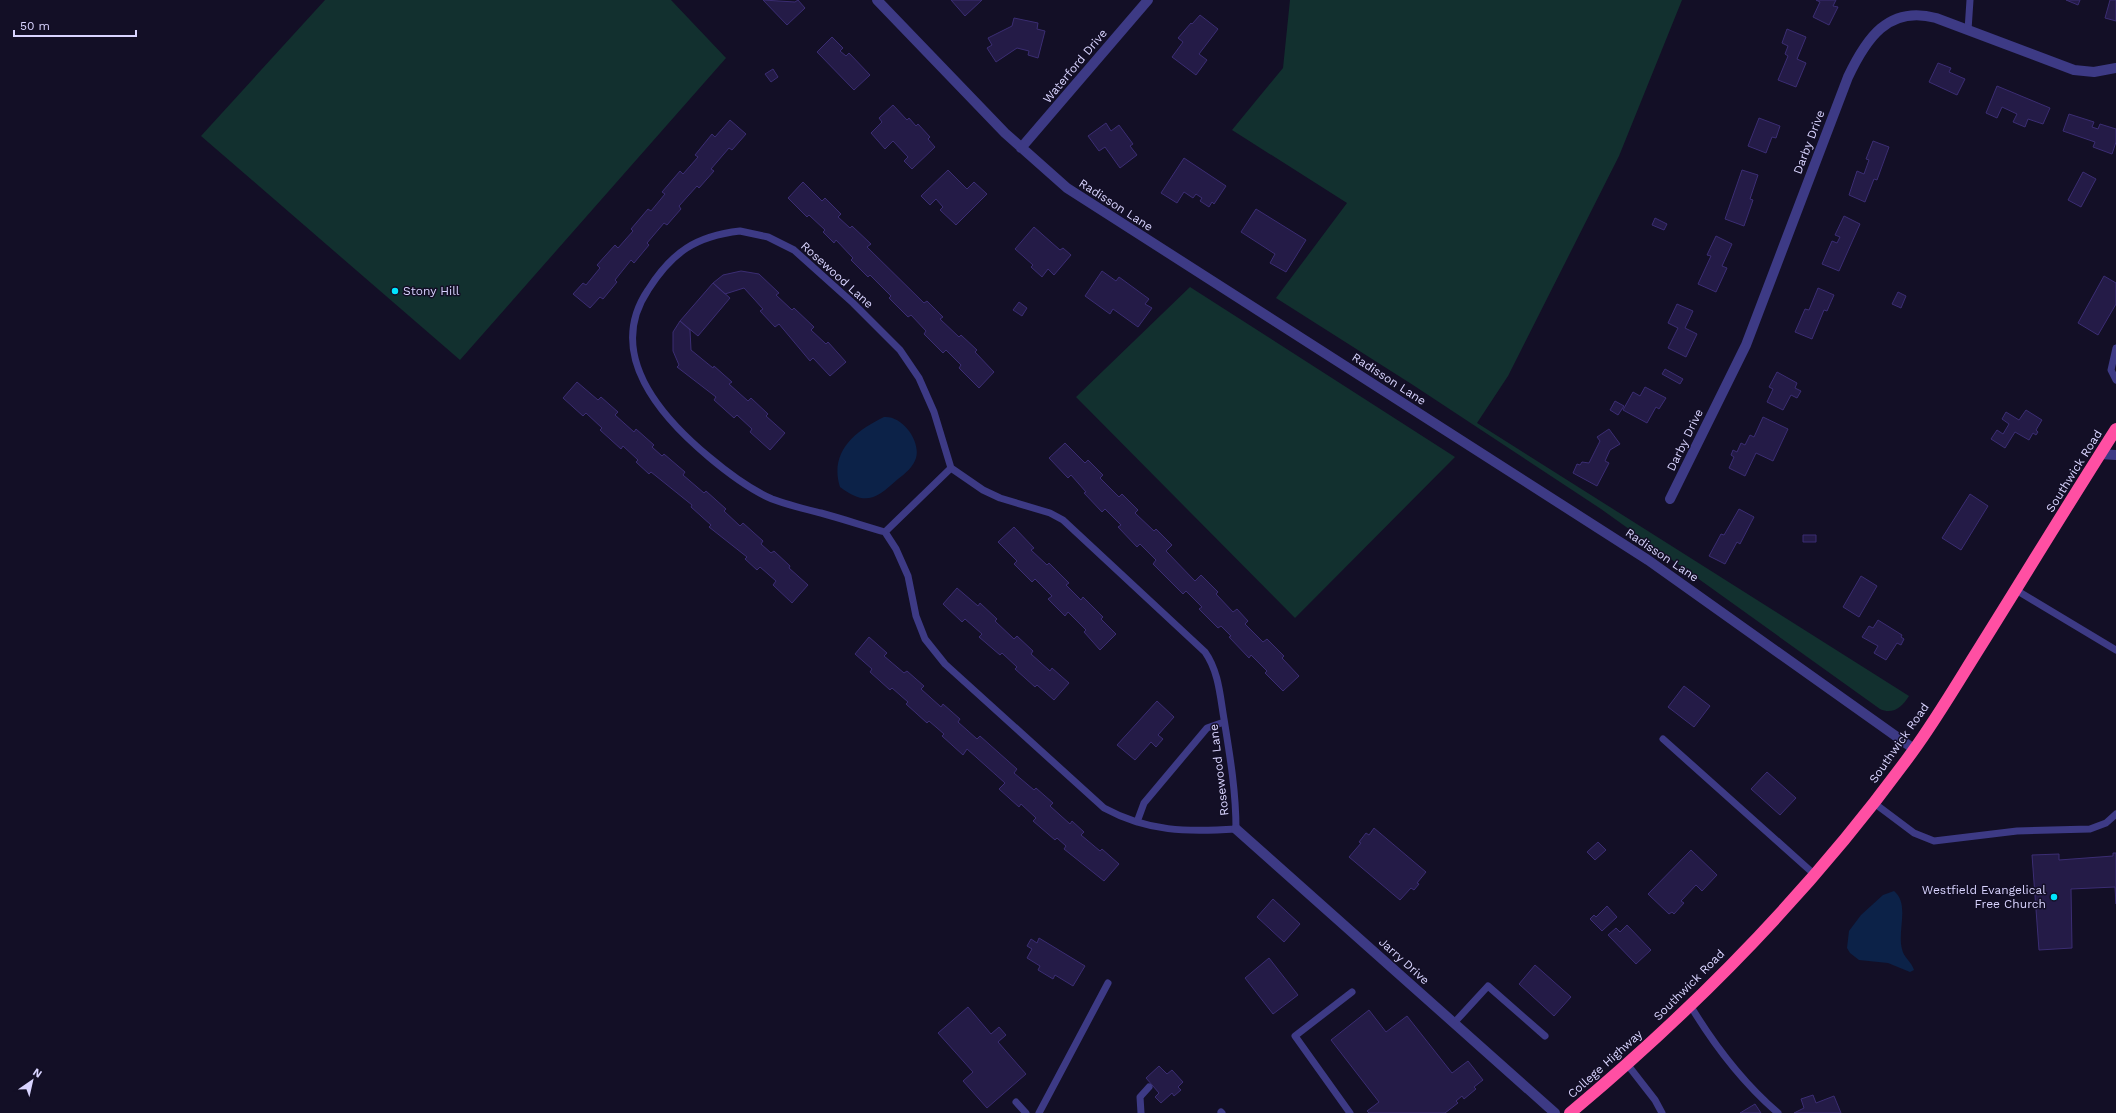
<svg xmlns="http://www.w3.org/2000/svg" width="2116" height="1113" viewBox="0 0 2116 1113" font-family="'Work Sans',sans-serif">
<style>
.green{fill:#12302f}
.water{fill:#0c2248}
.building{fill:#241b47;stroke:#3b2d73}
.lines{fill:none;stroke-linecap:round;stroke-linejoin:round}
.lane{stroke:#3d3a85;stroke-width:7}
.street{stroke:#3d3a85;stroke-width:10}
.highway{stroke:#ff4fa3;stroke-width:12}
.poi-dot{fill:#00e5ff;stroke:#130f26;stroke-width:1.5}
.labels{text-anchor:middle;stroke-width:3;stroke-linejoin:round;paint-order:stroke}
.street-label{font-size:12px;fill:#d9d4ff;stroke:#130f26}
.poi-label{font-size:12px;fill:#d9d4ff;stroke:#130f26;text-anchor:start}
</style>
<rect width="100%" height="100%" fill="#130f26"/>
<path class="green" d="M 325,0 L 671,0 L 726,58 L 460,360 L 201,136 Z
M 1290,0 L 1682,0 L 1619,156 L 1508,376 L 1477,423 L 1909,696 C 1902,707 1893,715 1880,709 L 1601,509 L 1413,385 L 1276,298 L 1347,203 L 1232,130 L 1283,68 Z
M 1190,287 L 1455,457 L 1295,618 L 1076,397 Z"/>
<path class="water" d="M 884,417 C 902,415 921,441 916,458 C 913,467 906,473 898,479 C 877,498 866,507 840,487 C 829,452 855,431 884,417 Z
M 1894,891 C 1910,904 1897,931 1902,949 C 1903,957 1912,962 1914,970 L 1910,972 L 1888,963 L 1859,960 L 1850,953 L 1847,948 L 1849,931 L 1861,915 L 1883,895 Z"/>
<path class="building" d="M 763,0 L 795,2 L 798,0 L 805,8 L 787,25 Z
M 951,0 L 982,0 L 965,16 Z
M 1816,0 L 1836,0 L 1833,6 L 1838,7 L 1829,25 L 1813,17 L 1820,2 Z
M 2066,0 L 2080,0 L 2078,5 Z
M 2110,0 L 2116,0 L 2116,21 L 2105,18 Z
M 1200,15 L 1218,29 L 1199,54 L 1207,60 L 1196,75 L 1172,57 L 1183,42 L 1178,38 L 1191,23 L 1192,24 Z
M 1014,18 L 1038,23 L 1037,29 L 1045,31 L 1038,58 L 1028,55 L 1029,51 L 1017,48 L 996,62 L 987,48 L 992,45 L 988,38 L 1012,26 Z
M 1787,29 L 1806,37 L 1797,59 L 1806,63 L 1796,87 L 1778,80 L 1788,56 L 1785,54 L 1788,46 L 1782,43 Z
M 832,37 L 843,48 L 840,51 L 846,56 L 849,53 L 870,75 L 854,90 L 817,52 Z
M 1938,63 L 1951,68 L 1949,72 L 1965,79 L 1957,95 L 1929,82 Z
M 773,69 L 778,77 L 771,82 L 765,74 Z
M 1997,86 L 2050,108 L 2043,124 L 2028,119 L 2025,127 L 2013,122 L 2017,114 L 2002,107 L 1997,118 L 1986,113 Z
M 893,105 L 907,120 L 909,118 L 916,126 L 918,124 L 930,137 L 928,139 L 935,147 L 912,169 L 904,161 L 908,157 L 893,141 L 885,149 L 871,133 L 882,122 L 879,118 Z
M 2069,114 L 2094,122 L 2092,127 L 2098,129 L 2100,124 L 2116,129 L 2116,142 L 2112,154 L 2093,147 L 2095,142 L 2063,131 Z
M 1759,118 L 1780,126 L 1776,138 L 1772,137 L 1766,153 L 1748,146 Z
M 730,120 L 746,134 L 732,150 L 729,148 L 711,169 L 714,171 L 699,188 L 697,186 L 679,206 L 681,209 L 667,225 L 664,223 L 647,243 L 649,245 L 634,263 L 631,260 L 615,280 L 617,282 L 603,299 L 600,297 L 590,308 L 573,294 L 583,283 L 586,285 L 600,268 L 597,265 L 615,245 L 618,248 L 633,231 L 631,229 L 648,209 L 651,211 L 665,194 L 662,192 L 680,171 L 683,174 L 698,157 L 695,155 L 712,134 L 715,137 Z
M 1106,123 L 1111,131 L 1119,125 L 1133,144 L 1130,146 L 1137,155 L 1120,168 L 1105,147 L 1099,151 L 1088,136 Z
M 1873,141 L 1889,147 L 1877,180 L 1874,179 L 1865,202 L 1849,195 L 1857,171 L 1864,174 L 1869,160 L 1866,159 Z
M 1184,158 L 1226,186 L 1214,204 L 1212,202 L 1209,207 L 1200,201 L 1202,198 L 1196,194 L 1193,198 L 1184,192 L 1177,203 L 1161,193 Z
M 948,170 L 967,189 L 974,182 L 987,194 L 956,225 L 940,210 L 943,207 L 936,199 L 930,205 L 921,196 Z
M 1742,170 L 1758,175 L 1750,199 L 1753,200 L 1744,226 L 1725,219 Z
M 2083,172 L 2096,179 L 2081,207 L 2068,200 Z
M 803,182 L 822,201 L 825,198 L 841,214 L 838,217 L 850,228 L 852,226 L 871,244 L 867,247 L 924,303 L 927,301 L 943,317 L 940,319 L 959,337 L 961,335 L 977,350 L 975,352 L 994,372 L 979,388 L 959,368 L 961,365 L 946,350 L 943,353 L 924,334 L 926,331 L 911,315 L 908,317 L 889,298 L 891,296 L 870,275 L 868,277 L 851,260 L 853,258 L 836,240 L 834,243 L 823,232 L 825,230 L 809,215 L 807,217 L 788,198 Z
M 1256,209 L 1306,240 L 1286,272 L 1270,263 L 1275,254 L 1241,232 Z
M 1844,216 L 1860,224 L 1839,271 L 1822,264 L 1832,241 L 1837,243 L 1840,237 L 1835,235 Z
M 1655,218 L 1667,224 L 1664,230 L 1652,225 Z
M 1034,227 L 1060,250 L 1063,248 L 1071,255 L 1054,275 L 1048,269 L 1042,277 L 1031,267 L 1033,265 L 1015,249 Z
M 1716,236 L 1732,244 L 1722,266 L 1727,268 L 1716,292 L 1698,284 L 1711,256 L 1707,255 Z
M 741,271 L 759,274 L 779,293 L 776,295 L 792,310 L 794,308 L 814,327 L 811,330 L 826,344 L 828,342 L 846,362 L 830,376 L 813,358 L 810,361 L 779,324 L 775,327 L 760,311 L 763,309 L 744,288 L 725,294 L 713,283 L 723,275 Z
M 1102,271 L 1116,281 L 1119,277 L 1149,299 L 1145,304 L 1152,308 L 1138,327 L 1113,309 L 1110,314 L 1085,296 Z
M 2104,276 L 2116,283 L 2116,304 L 2098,335 L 2078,323 Z
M 713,283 L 730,298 L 698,336 L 680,321 Z
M 1818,288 L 1834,295 L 1827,311 L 1824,310 L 1812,339 L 1795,332 L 1805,309 L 1809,310 Z
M 1898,292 L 1906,296 L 1901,308 L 1892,304 Z
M 1019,302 L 1027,308 L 1022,316 L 1013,310 Z
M 1677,304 L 1693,311 L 1685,328 L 1697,334 L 1686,357 L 1668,348 L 1678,328 L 1668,323 Z
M 680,321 L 690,330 L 691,350 L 713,368 L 714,366 L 732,382 L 729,384 L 748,401 L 751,398 L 768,414 L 766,416 L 785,433 L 770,450 L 750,432 L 752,429 L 737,415 L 734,418 L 714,400 L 716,397 L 677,367 L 679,365 L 673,351 L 673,332 Z
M 1665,369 L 1683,379 L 1680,384 L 1662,374 Z
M 1777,372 L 1797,383 L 1795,388 L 1801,391 L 1797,398 L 1791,395 L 1783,410 L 1767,402 L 1773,389 L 1769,387 Z
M 577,382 L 598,400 L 601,397 L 618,412 L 615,415 L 634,432 L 636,429 L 654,445 L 652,447 L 662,456 L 664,454 L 685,472 L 683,475 L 704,493 L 706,491 L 726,509 L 724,511 L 740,526 L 743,523 L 763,541 L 761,544 L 771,553 L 774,551 L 790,566 L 789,568 L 808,585 L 792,603 L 773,585 L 776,581 L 760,567 L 757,570 L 745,559 L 747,557 L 709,527 L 711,525 L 691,507 L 692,505 L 651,472 L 649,474 L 636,462 L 638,460 L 623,446 L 621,449 L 600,430 L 602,428 L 586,413 L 583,416 L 563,398 Z
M 1645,387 L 1666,398 L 1659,409 L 1656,407 L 1647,423 L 1623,410 L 1633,392 L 1640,396 Z
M 1615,401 L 1624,406 L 1618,415 L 1610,410 Z
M 2026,410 L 2042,420 L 2036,430 L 2038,432 L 2036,435 L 2033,433 L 2029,440 L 2015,432 L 2005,448 L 1991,439 L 1997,430 L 2003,434 L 2009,424 L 2002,419 L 2006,412 L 2019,420 Z
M 1763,417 L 1788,429 L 1773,461 L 1756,453 L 1745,476 L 1729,468 L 1734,457 L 1731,455 L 1733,450 L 1737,452 L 1741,443 L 1745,445 L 1750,435 L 1754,437 Z
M 1609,429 L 1620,444 L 1610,450 L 1605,461 L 1609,463 L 1597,486 L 1573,473 L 1577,464 L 1580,465 L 1582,462 L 1589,463 L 1600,441 L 1597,437 Z
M 1065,443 L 1085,463 L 1088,460 L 1103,475 L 1100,478 L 1119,497 L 1122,494 L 1138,510 L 1135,513 L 1154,531 L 1156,529 L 1172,545 L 1166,551 L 1195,581 L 1201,575 L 1218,592 L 1216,594 L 1233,612 L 1237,609 L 1248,621 L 1245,624 L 1263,642 L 1267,639 L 1284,656 L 1282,658 L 1299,676 L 1283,691 L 1265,673 L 1267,671 L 1251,655 L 1249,658 L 1229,637 L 1231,636 L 1221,626 L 1218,628 L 1199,609 L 1202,607 L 1186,591 L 1183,594 L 1153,564 L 1156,560 L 1140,544 L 1137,547 L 1118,527 L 1121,525 L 1105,509 L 1102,512 L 1084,493 L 1086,492 L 1071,475 L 1068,478 L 1049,458 Z
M 1970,494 L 1988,506 L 1961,550 L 1942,538 Z
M 1739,509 L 1754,517 L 1740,544 L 1737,542 L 1725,564 L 1709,556 L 1721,534 L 1724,535 Z
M 1014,527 L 1034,548 L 1031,550 L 1047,565 L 1049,563 L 1069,583 L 1066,585 L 1081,600 L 1083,597 L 1103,617 L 1101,619 L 1116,634 L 1100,650 L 1084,632 L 1086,630 L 1068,612 L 1065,616 L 1048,599 L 1052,596 L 1035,579 L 1032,582 L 1014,564 L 1017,561 L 998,542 Z
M 1803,535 L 1816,535 L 1816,542 L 1803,542 Z
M 1861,576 L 1877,586 L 1859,617 L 1843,607 Z
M 957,588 L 978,606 L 980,603 L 997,619 L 995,621 L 1014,639 L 1017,636 L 1033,651 L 1031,654 L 1050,671 L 1052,668 L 1069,683 L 1054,700 L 1037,685 L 1035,687 L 1015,669 L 1017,667 L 1002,653 L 1000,655 L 979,637 L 982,634 L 965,619 L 962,622 L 943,604 Z
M 1878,620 L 1902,635 L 1901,637 L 1904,639 L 1901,645 L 1897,643 L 1886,660 L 1874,653 L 1878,646 L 1862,637 L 1869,626 L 1873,628 Z
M 869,637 L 887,653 L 884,656 L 904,673 L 907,671 L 924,686 L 921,689 L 941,707 L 943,704 L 960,719 L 958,722 L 977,739 L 980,736 L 1017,769 L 1014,773 L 1034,790 L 1036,788 L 1053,803 L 1050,806 L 1070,824 L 1072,821 L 1084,832 L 1081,835 L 1100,851 L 1102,849 L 1119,864 L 1104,881 L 1064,849 L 1066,846 L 1057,838 L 1055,840 L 1033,821 L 1036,818 L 1021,804 L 1019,807 L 999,789 L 1005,783 L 967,749 L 963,755 L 942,736 L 944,734 L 929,721 L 927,723 L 906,704 L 908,702 L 892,688 L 890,690 L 870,672 L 872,669 L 855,654 Z
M 1684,686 L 1710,706 L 1694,727 L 1668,707 Z
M 1157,701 L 1174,717 L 1158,735 L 1163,739 L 1156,747 L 1151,742 L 1135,760 L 1117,745 Z
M 1767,772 L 1796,798 L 1780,815 L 1751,789 Z
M 1374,828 L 1426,872 L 1417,883 L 1419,884 L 1414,890 L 1411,888 L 1400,900 L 1349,857 L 1361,843 L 1359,842 L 1366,833 L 1369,835 Z
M 1598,842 L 1606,850 L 1595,860 L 1587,852 Z
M 1691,850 L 1717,875 L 1702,891 L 1696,885 L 1681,901 L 1684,903 L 1674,914 L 1672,912 L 1669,914 L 1648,894 Z
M 2113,853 L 2116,853 L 2116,904 L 2115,887 L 2071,889 L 2072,948 L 2039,950 L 2032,855 L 2059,854 L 2059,860 L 2113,856 Z
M 1273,899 L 1300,924 L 1284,942 L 1257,917 Z
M 1607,906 L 1617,917 L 1602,931 L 1590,919 L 1594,915 L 1596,917 Z
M 1627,925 L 1651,950 L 1636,964 L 1608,935 L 1616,928 L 1620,932 Z
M 1039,938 L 1085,966 L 1073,986 L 1055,975 L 1053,979 L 1038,970 L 1040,966 L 1027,958 L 1032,949 L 1027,946 L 1031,939 L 1037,943 Z
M 1269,958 L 1298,995 L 1273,1014 L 1245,978 Z
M 1535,965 L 1571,997 L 1554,1016 L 1519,984 Z
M 968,1007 L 991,1034 L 999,1027 L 1006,1035 L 998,1042 L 1026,1074 L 987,1108 L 963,1081 L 973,1072 L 938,1033 Z
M 1369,1010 L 1386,1032 L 1407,1016 L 1452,1073 L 1468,1061 L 1483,1080 L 1474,1087 L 1476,1089 L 1464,1099 L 1462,1096 L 1456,1101 L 1458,1103 L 1445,1113 L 1369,1113 L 1367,1111 L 1379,1102 L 1331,1040 Z
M 1159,1066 L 1167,1074 L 1172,1070 L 1183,1082 L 1178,1087 L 1181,1090 L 1174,1096 L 1172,1093 L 1161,1103 L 1155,1097 L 1159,1093 L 1146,1078 Z
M 1813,1095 L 1816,1103 L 1834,1096 L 1841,1113 L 1794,1113 L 1804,1108 L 1801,1099 Z
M 1755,1104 L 1761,1113 L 1740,1113 Z"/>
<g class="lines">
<path class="lane" d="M 1968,30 L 1970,0
M 740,231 L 768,237 L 794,250 L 853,303 L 900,350 L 919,378 L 934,412 L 951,468 L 983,490 L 1000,498 L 1050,513 L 1063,520 L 1205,652 C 1219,672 1220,696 1224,719 C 1230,756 1236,792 1236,829 C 1187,832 1148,832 1104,808 L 945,664 L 925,639 L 916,616 L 908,576 L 896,549 L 885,532 C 864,526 843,519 821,513 C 805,509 788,505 772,499 C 749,489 728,473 709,457 C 661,417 605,354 648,290 C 672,252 696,236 740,231 Z
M 2116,348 L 2111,370 L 2116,380
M 885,532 L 951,468
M 2016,590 L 2116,650
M 1663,739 L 1814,874
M 1874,803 L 1914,833 L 1934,841 L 2017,831 L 2090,829 L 2106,823 L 2116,814
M 1137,822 L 1144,803 L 1207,728 L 1224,722
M 1690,1005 C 1714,1045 1742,1082 1778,1113
M 1454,1023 L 1488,986 L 1545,1036
M 1627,1064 L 1655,1100 L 1662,1113
M 1016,1102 L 1026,1113
M 1221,1112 L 1222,1113
M 1039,1113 L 1108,983
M 1141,1113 L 1140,1097 L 1149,1087
M 1350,1113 L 1295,1036 L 1352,992"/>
<path class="street" d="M 877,0 L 1005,133 L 1067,188 L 1648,560 L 1914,749
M 1021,148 L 1148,0
M 2100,454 L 2116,455
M 1670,499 L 1746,345 L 1848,77 C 1866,39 1888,5 1936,18 L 2074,70 L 2094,72 L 2116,68
M 1236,829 L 1555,1113"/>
<path class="highway" d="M 1570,1113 C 1697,1007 1816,885 1913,751 C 1937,718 1958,682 1980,647 C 2025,575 2070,501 2116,429"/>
</g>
<g class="poi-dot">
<circle cx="395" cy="291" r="4"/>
<circle cx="2054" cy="897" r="4"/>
</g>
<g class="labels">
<g class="street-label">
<text transform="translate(1075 66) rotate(-50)" y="4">Waterford Drive</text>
<text transform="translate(1809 142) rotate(-69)" y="4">Darby Drive</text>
<text transform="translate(1116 205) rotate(33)" y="4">Radisson Lane</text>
<text transform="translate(837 275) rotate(42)" y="4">Rosewood Lane</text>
<text transform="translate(1389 379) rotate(33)" y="4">Radisson Lane</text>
<text transform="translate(1685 440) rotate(-64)" y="4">Darby Drive</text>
<text transform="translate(2074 471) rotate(-58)" y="4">Southwick Road</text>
<text transform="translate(1662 555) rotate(34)" y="4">Radisson Lane</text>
<text transform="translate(1899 743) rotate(-55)" y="4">Southwick Road</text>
<text transform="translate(1219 770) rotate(-97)" y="4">Rosewood Lane</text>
<text transform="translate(1404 961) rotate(42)" y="4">Jarry Drive</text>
<text transform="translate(1689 985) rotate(-45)" y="4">Southwick Road</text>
<text transform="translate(1605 1064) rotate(-42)" y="4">College Highway</text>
</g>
<g class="poi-label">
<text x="403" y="295">Stony Hill</text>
<text x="2046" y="894" text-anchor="end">Westfield Evangelical<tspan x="2046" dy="14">Free Church</tspan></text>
</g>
</g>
<g transform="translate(32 1081) rotate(34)" stroke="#130f26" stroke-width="3" paint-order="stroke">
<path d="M0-3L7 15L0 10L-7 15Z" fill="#d9d4ff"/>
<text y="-6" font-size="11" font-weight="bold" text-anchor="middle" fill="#d9d4ff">N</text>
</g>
<path d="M14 30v6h122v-6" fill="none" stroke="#d9d4ff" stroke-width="2"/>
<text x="20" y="30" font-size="12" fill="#d9d4ff" stroke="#130f26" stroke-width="3" paint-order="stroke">50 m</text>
</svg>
